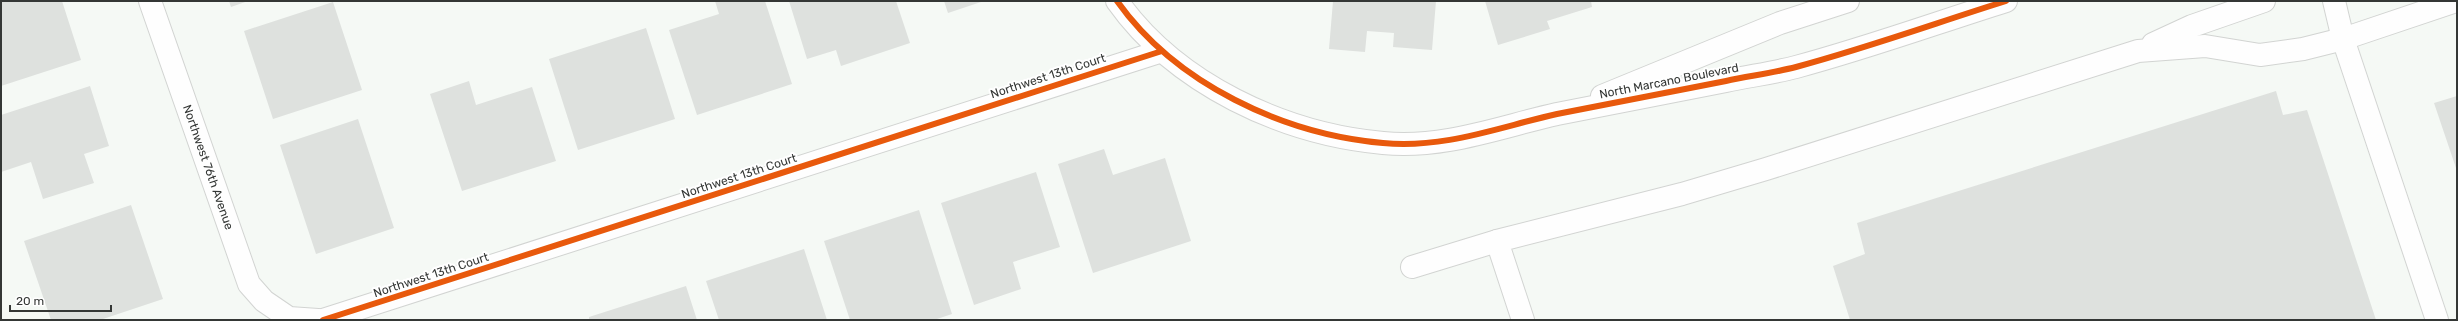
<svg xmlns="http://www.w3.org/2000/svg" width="2458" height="321" viewBox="0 0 2458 321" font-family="Rubik,sans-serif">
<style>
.building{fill:#dee1de}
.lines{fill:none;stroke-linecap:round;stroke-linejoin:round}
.minor-casing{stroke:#d2d4d2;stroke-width:24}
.minor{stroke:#fefefe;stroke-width:22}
.cycleway-casing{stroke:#fff;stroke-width:8}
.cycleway{stroke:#e8590c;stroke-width:6}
.labels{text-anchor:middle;stroke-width:4;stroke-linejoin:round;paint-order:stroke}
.street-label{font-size:12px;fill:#343735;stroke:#fff}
</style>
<rect width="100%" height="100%" fill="#f5f9f5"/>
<path class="building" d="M 1,1 L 62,1 L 81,60 L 1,86 Z
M 229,1 L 248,1 L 231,7 Z
M 715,1 L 765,1 L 792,84 L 697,115 L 669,30 L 719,14 Z
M 789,1 L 896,1 L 910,43 L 841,66 L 836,50 L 807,59 Z
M 944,1 L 984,1 L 948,13 Z
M 1333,1 L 1436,1 L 1432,50 L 1393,47 L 1394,33 L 1367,31 L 1365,52 L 1329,49 Z
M 1485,1 L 1591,1 L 1592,7 L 1547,21 L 1550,29 L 1498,45 Z
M 333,2 L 362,90 L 273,119 L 244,31 Z
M 646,28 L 675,119 L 578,150 L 549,59 Z
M 469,81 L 476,105 L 532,87 L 556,161 L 462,191 L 430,94 Z
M 90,86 L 109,146 L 84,154 L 94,183 L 43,199 L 31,162 L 1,172 L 1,115 Z
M 2276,91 L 2283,115 L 2307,110 L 2376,320 L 1850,320 L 1833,266 L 1865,254 L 1857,223 Z
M 2457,96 L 2457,171 L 2434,103 Z
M 358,119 L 394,228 L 316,254 L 280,145 Z
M 1104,149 L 1113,175 L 1165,158 L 1191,241 L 1093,273 L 1058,164 Z
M 1036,172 L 1060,247 L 1013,262 L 1021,289 L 974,305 L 941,203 Z
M 131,205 L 163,299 L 100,320 L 51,320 L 24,241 Z
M 919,210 L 952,314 L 934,320 L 850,320 L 824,241 Z
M 804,249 L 827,320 L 719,320 L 706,281 Z
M 686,286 L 697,320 L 589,320 L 589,317 Z"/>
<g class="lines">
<defs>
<g id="minor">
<path id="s1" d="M 150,1 L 249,284 L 264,301 L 289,318 L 318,320"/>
<path d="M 1117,1 C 1176,84 1283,134 1383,143 C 1444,149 1499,127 1557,114 C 1613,103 1670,92 1726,81 C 1749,76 1773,73 1796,67 C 1867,48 1936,23 2006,1"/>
<path d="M 2334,1 L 2343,39 L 2437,320"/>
<path d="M 2153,44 L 2192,26 L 2264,1"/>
<path d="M 1602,96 L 1780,23 L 1848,1"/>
<path d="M 1412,267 L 1497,241"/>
<path d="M 323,320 L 1162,51"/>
<path d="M 1523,320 L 1497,241 L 1682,194 L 1766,169 L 2138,51 L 2205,46 L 2260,55 L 2303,49 L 2343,39 L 2456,1"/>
</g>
</defs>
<use href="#minor" class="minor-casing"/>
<use href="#minor" class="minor"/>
<defs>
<path id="cycleway" d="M 1117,1 C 1176,84 1283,134 1383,143 C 1444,149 1499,127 1557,114 C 1613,103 1670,92 1726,81 C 1749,76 1773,73 1796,67 C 1867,48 1936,23 2006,1
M 323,320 L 1162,51"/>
</defs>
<use href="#cycleway" class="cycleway-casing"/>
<use href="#cycleway" class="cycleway"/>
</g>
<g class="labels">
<g class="street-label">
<text transform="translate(1048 76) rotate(-18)" y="4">Northwest 13th Court</text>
<text transform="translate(1669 81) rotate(-11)" y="4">North Marcano Boulevard</text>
<text dy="4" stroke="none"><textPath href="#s1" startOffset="176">Northwest 76th Avenue</textPath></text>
<text transform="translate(739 176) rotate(-18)" y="4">Northwest 13th Court</text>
<text transform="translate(431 275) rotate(-18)" y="4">Northwest 13th Court</text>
</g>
</g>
<rect width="2458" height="321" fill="none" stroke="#343735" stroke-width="4"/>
<path d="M10 305v6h101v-6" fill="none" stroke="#343735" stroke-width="2"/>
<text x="16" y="305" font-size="12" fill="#343735" stroke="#ffffff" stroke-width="3" paint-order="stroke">20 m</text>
</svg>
